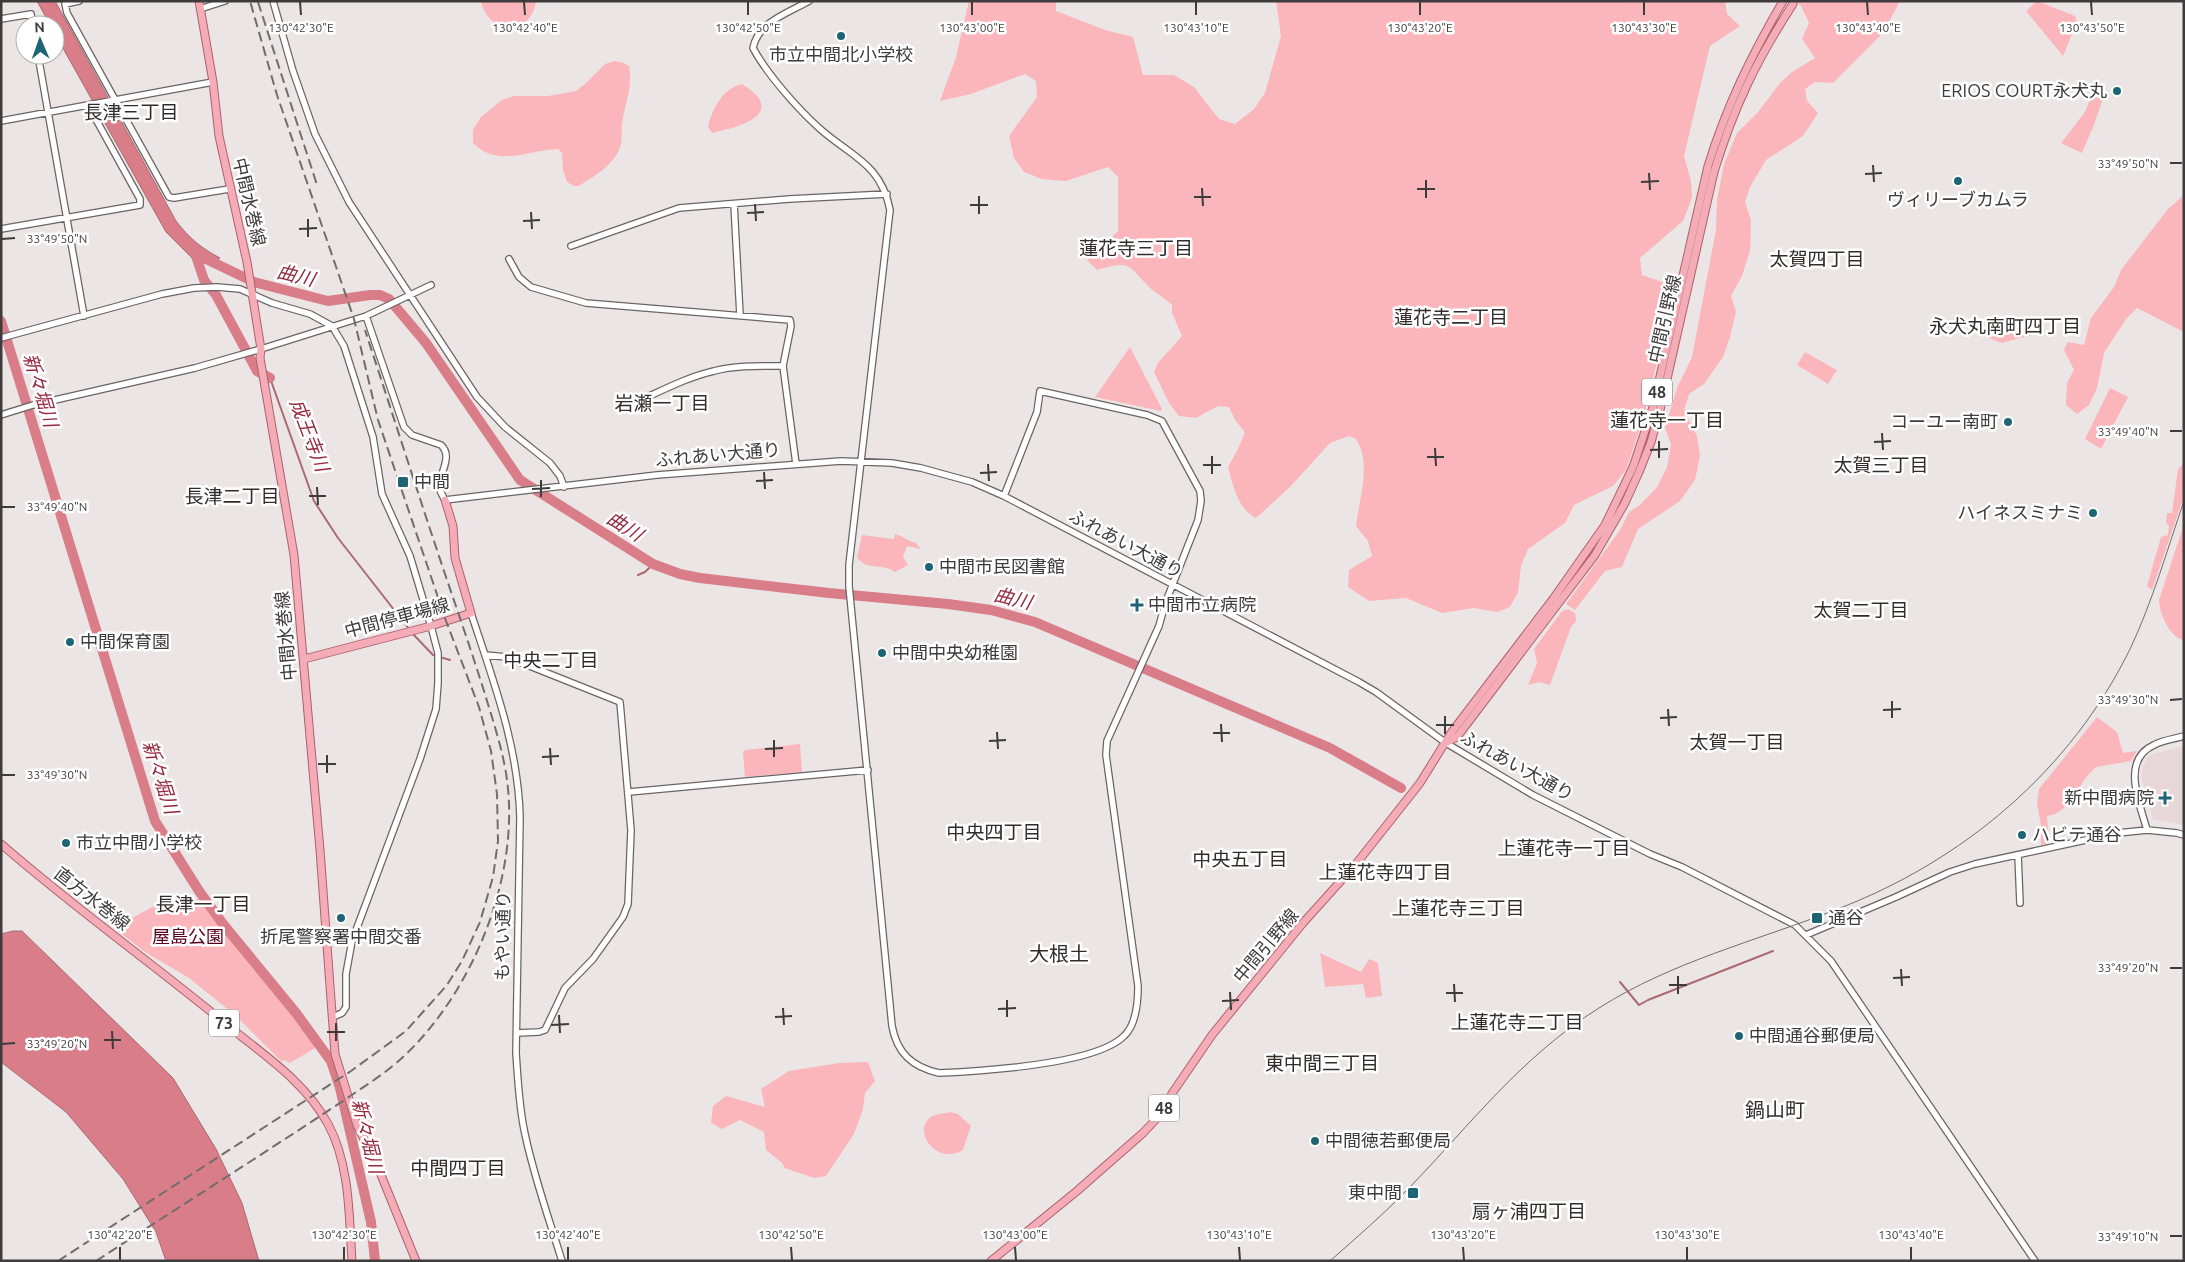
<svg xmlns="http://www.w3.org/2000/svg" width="2185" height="1262" viewBox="0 0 2185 1262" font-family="Ubuntu,'Noto Sans JP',sans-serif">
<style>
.built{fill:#e8d7d8}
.green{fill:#fbb6bc}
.water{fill:#d97e88;stroke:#aa6a71}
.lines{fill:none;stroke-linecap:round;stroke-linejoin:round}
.stream{stroke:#aa6a71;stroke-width:2}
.river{stroke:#d97e88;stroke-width:10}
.minor-casing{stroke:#6b6465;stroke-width:8}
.major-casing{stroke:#af616b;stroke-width:9}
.minor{stroke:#fff;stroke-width:5.5}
.major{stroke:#f4adb6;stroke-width:7}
.tram{stroke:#716d6e;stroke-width:1}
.rail{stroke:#716d6e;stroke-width:2;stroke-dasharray:10 5;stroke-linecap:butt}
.ticks{fill:none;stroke:#3e3b3c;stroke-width:2}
.poi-dot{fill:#1d6574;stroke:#fff;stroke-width:2}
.labels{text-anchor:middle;stroke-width:5;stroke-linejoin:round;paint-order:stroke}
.shield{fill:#fff;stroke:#787676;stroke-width:1}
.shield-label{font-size:16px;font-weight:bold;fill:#3e3b3c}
.poi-label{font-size:18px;fill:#3e3b3c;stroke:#fff;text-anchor:start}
.street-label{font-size:18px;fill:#3e3b3c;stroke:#fff}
.park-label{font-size:18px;fill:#550019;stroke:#fff}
.neighbourhood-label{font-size:19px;fill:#322c2d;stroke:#fff}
.water-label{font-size:19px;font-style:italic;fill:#962a40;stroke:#fff}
.quarter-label{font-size:20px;fill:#322c2d;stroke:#fff}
.ticks-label{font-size:12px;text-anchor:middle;fill:#3e3b3c;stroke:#fff;stroke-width:5;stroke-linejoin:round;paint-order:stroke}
</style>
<rect width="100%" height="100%" fill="#ece5e5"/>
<path class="built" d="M 2184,746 L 2184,825 L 2153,819 L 2141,777 L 2143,766 L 2149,755 Z"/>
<path class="green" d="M 481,1 L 536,1 C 530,39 488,34 481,1 Z
M 969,1 L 1056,1 L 1056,11 L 1105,30 L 1133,37 L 1143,75 L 1174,75 L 1194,87 L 1219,119 L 1235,124 L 1254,109 L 1265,93 L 1281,36 L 1276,1 L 1725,1 L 1727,14 L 1740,26 L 1710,46 L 1684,156 L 1691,181 L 1692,198 L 1683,221 L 1640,258 L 1642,275 L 1668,284 L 1677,280 L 1644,416 L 1626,470 L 1613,486 L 1574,505 L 1565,523 L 1528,549 L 1521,566 L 1518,592 L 1510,607 L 1497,612 L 1474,608 L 1442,613 L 1406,598 L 1369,601 L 1348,587 L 1349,570 L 1372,556 L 1368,541 L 1356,526 C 1359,498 1372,464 1356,439 L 1349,436 L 1330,443 L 1290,487 L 1256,518 C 1238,510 1233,485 1228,467 L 1238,449 L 1245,432 L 1235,420 L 1229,407 L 1218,406 L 1196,418 L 1179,416 L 1169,403 L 1154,372 L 1158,363 L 1182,336 L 1172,313 L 1172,305 C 1165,298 1157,294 1150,288 C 1127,265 1132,260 1097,270 L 1087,260 L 1118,231 L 1118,177 L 1108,167 L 1066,181 L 1042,179 L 1024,172 L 1014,158 L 1009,136 L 1037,97 L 1036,81 L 1025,74 L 971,94 L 940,101 L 956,57 Z
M 1794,1 L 1900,1 L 1883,33 L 1833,83 L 1815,82 L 1805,89 L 1807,101 L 1818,113 L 1803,136 L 1766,160 L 1750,187 L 1745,202 L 1751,220 L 1750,251 L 1742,276 L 1731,296 L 1736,312 L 1730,337 L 1723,357 L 1704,384 L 1689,394 L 1684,411 L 1697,436 L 1700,456 L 1695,480 L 1680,501 L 1638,529 L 1622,567 L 1605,571 L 1575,610 L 1566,604 L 1620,530 L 1629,512 L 1640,505 L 1657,487 L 1667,467 L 1671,444 L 1665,428 L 1677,388 L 1692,357 L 1716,230 L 1717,200 L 1724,164 L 1737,133 L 1758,112 L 1780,83 L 1792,72 L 1815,58 L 1802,39 L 1809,23 L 1801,6 Z
M 2037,1 L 2075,16 L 2077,22 L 2063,56 L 2026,11 Z
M 614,61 L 624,63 L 629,66 C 633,87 625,103 622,123 C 621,132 623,142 619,150 C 612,166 593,177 579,186 L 574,186 L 567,182 L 563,170 L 562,153 L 558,149 C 530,150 497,168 473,143 L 473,130 L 481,117 L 502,100 L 514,96 L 548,96 L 576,91 L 585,84 L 605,64 Z
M 742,84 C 789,113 741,127 712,133 L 708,127 C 712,109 723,88 742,84 Z
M 2093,92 L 2102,101 L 2095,122 L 2082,153 L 2061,143 L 2085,112 Z
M 2184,195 L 2184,332 L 2137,308 L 2126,319 L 2104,353 L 2097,388 L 2089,405 L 2077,414 L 2066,405 L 2067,383 L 2074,370 L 2064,350 L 2068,342 L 2084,345 L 2091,318 L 2114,287 L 2121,270 L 2168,209 Z
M 2006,318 L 2035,332 L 2032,335 L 2001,343 L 1984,336 L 1990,324 L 2000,329 Z
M 1130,347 L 1162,409 L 1161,411 L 1095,397 Z
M 1805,352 L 1837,370 L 1828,384 L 1797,365 Z
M 2110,388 L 2128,397 L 2101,449 L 2085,439 Z
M 2184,463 L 2184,496 L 2152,590 L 2147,586 L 2161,537 L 2168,535 L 2169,526 L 2166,522 L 2167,513 L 2172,513 L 2178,469 Z
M 2184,524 L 2184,640 C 2170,638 2159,613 2159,600 Z
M 895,534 C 903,536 908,541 916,543 L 921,549 L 907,546 L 903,557 L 908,565 L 895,572 C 881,562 867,572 857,557 L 862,535 L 894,539 Z
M 1568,609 L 1575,613 L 1576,621 L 1571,627 L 1550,685 L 1539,682 L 1528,685 L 1537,663 L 1534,649 L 1562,611 Z
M 2097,717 L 2117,732 L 2123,753 L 2137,751 L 2131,761 L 2096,767 C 2091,772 2084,779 2081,785 C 2074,798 2063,814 2047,816 L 2049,843 L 2041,845 L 2041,825 L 2037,804 L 2039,789 Z
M 800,744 L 802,772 L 745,777 L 743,752 L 745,750 Z
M 198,899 L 257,967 L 317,1047 L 290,1063 L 283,1060 L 282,1062 L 236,1016 L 189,978 L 145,952 L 114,928 L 165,900 L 171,908 Z
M 1320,953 L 1361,972 L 1369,959 L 1378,963 L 1382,996 L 1366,998 L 1363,984 L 1325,987 Z
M 868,1062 L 875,1081 L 865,1093 L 863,1109 L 854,1134 L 826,1176 L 814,1178 L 785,1168 L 782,1163 L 766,1150 L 764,1132 L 740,1120 L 722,1129 L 711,1123 L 713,1106 L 726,1096 L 765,1107 L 761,1089 L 789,1071 L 839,1063 Z
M 951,1112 L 958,1114 L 971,1126 L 963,1150 C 937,1166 911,1131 931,1117 C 936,1114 945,1113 951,1112 Z"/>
<path class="water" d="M 37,1 L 55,1 L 176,221 C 189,238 201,248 220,258 L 211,265 L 205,261 L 202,265 L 192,258 L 166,232 L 55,34 L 55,25 L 50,25 Z
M 13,931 L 22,931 L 173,1078 L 216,1149 L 242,1203 L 259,1261 L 166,1261 L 156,1232 L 123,1179 L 66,1112 L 1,1062 L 1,934 Z"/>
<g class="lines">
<path class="stream" d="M 270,378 L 314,501 L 338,538 L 409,629
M 638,575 L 645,572 L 653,564
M 412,633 L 433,655 L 450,660
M 1620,982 L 1639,1005 L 1648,1000 L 1773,951"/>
<path class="river" d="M 195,253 L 204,280 L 216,295 L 257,371 L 270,378
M 202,257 L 254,282 L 328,301 L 370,295 L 380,295 L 389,299 L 426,343 L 520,480 L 653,564 L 680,574 L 700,578 L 829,593 L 948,604 L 991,610 L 1035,622 L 1330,748 L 1401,788
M 1,321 L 155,821 L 199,891 L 223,924 L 296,1013 L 331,1061 L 340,1088 L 371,1222 L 375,1261"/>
<defs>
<path id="minor" d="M 79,1 L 65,4 L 67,13 L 169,197 L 174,198 L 229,189
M 273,1 L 293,71 L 315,134 L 349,202 L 477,397 L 505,427 L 550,463 L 560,476 L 564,487
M 809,1 C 788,13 758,22 753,48 C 767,74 797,108 819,128 C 850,156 881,163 890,210 L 849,565 L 849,586 L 892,1026 C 897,1053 912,1067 939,1073 C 981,1071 1095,1065 1124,1036 C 1136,1025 1138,1002 1138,986 L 1106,755 L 1107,741 L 1159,626 L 1165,604 L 1198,520 L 1201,501 L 1200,491 L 1162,421 L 1147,415 L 1040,391 L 1037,412 L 1004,496
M 200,9 L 225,1
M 1,19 L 31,14 L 33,25
M 38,55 L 84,316
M 1,121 L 213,82
M 734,204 L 740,315
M 1,229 L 140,205 L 140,199 L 88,105
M 571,246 L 679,208 L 789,199 L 887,194
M 509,259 L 519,277 L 531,287 L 586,303 L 790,320 L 791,326 L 783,366 L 796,464
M 366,316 L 404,427 L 412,435 L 441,445 C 454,457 438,474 440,488 C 440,493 443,496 445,500 L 657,475 L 841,461 L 892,463 L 921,468 L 972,482 L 1004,496 L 1359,682 L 1376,692 L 1446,743 L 1533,795 L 1650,854 L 1682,867 L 1795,925 L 1831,961 L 2035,1261
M 1,338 L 162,294 L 194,288 L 217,287 L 240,289 L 272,303 L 310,314 L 332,326 L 344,346 L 373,437 L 382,494 L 410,556 L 431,626 L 438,653 L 438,683 L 436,709 L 420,759 L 352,941 L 346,974 L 346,1007 L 342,1013 L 333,1017
M 635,405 L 641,400 C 665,389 688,377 714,371 C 736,365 760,366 783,366
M 1,415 L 33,405 L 195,368 L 261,349 L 366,316 L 431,285
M 471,613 C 493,680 518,745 520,817 L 516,1053 C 518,1080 519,1108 525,1134 C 534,1177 549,1219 562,1261
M 485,655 L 507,657 L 620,702 L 631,830 L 628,904 L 623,917 L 593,959 L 565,988 L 545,1030 L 539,1032 L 517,1033
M 629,792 L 868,770
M 2147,830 C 2140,804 2120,760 2154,745 C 2163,740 2174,739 2184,736
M 2018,855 L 2020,903
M 1806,935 L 1896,897 L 1950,872 L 1975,864 L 2118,833 L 2147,830 L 2177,833 L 2184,835"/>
<path id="major" d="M 199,1 L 213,82 L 219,136 L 247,262 L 261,349 L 260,358 L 294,555 L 320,850 L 335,1054 L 357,1125 L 381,1175 L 416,1261
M 304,659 L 431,626 L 471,613 L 455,558 L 453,526 L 445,500
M 1447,742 L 1457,737 L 1595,555 L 1625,503 L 1639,472 L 1651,442 L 1660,410 L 1714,172 C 1734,107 1756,61 1793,4
M 1,844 C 73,907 152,963 226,1024 C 262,1054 305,1081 328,1124 C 350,1165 349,1215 352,1261
M 991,1261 L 1077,1191 L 1143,1133 L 1159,1116 L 1173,1092 L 1212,1035 L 1303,923 L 1356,864 L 1420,783 L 1451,733 L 1553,599 L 1605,525 L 1633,467 L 1653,407 L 1708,166 C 1727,105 1751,56 1783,1"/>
</defs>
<use href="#minor" class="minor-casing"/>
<use href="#major" class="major-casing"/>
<use href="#minor" class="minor"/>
<use href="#major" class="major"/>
<path class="tram" d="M 1330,1261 C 1357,1237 1384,1214 1409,1188 C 1471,1124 1521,1057 1599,1008 C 1671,962 1756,941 1835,910 C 1962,862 2071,771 2131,647 C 2153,600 2167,550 2184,501"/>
<path class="rail" d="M 258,2 L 317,185
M 58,1261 L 351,1071 L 406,1031 L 447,985 L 462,961 L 480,922 L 493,877 L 498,841 L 497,794 L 491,751 L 479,707 L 446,621 L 378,420 L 354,319 L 277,95 L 250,1
M 96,1261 C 159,1220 222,1180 285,1139 C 304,1127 323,1114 343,1101 C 363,1087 385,1074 403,1057 C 473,992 520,876 507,780 C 503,750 493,721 484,691 C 472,653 459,615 446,577 C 418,494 392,412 365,330"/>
</g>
<path class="ticks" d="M 300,2 L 301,15M 524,2 L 525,15M 748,2 L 748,15M 972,2 L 972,15M 1196,2 L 1196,15M 1420,2 L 1420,15M 1644,2 L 1644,15M 1867,2 L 1868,15M 2091,2 L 2092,15M 2170,163 L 2182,163M 1873,165 L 1874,182M 1649,173 L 1650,190M 1865,174 L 1882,173M 1426,180 L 1426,198M 1641,182 L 1659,181M 1202,188 L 1203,206M 1417,189 L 1435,189M 979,196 L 979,214M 1194,197 L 1211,197M 755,204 L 756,221M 970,205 L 988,205M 531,212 L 532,229M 747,213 L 764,212M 308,219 L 308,237M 523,221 L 540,220M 299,229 L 317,228M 2,239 L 15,238M 2170,431 L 2182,431M 1882,433 L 1883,450M 1659,441 L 1659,458M 1874,442 L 1891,441M 1435,448 L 1436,466M 1650,450 L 1668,449M 1212,456 L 1212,474M 1427,457 L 1444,457M 988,464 L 989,481M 1203,465 L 1221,465M 764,472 L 765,489M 980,473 L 997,472M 541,480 L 541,497M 756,481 L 773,480M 317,487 L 318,505M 532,489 L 550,488M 309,496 L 326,496M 2,507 L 15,507M 2170,700 L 2182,699M 1892,701 L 1892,718M 1668,709 L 1669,726M 1883,710 L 1901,709M 1445,716 L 1445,734M 1660,718 L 1677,717M 1221,724 L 1222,742M 1436,725 L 1454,725M 997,732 L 998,749M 1213,733 L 1230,733M 774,740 L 774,757M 989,741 L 1006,740M 550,748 L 551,765M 765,749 L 783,748M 327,755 L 327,773M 542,757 L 559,756M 318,764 L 336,764M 2,775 L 15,775M 2170,968 L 2182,968M 1901,969 L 1902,986M 1678,976 L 1678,994M 1893,978 L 1910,977M 1454,984 L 1455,1002M 1669,985 L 1687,985M 1230,992 L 1231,1010M 1446,993 L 1463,993M 1007,1000 L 1007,1017M 1222,1001 L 1239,1000M 783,1008 L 784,1025M 998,1009 L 1016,1008M 559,1015 L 560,1033M 775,1017 L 792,1016M 336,1023 L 336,1041M 551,1025 L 569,1024M 112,1031 L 113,1049M 327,1032 L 345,1032M 104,1040 L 121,1040M 2,1044 L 15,1043M 2170,1236 L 2182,1236M 120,1247 L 120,1260M 344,1247 L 344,1260M 568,1247 L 568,1260M 791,1247 L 792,1260M 1015,1247 L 1016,1260M 1239,1247 L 1240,1260M 1463,1247 L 1464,1260M 1687,1247 L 1687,1260M 1911,1247 L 1911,1260"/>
<g class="poi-dot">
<circle cx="841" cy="36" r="5"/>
<circle cx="2117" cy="91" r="5"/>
<circle cx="1958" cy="181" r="5"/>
<circle cx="2008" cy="422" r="5"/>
<rect x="397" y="476" width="12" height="12" rx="2.5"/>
<circle cx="2093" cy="513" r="5"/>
<circle cx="929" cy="567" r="5"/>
<path d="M1134.5 597.5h5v5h5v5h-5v5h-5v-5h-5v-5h5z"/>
<circle cx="70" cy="642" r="5"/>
<circle cx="882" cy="653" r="5"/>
<path d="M2162.5 790.5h5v5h5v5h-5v5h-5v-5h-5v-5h5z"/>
<circle cx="2022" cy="835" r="5"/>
<circle cx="66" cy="843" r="5"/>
<circle cx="341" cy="918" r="5"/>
<rect x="1811" y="912" width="12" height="12" rx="2.5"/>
<circle cx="1739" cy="1036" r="5"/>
<circle cx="1315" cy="1141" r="5"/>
<rect x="1407" y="1187" width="12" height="12" rx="2.5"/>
</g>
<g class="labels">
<g class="shield">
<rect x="1642" y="378.5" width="30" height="27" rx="4"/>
<rect x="209" y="1009.5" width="30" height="27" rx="4"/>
<rect x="1149" y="1094.5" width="30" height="27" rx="4"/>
</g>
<g class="shield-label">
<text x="1657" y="398">48</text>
<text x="224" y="1029">73</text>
<text x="1164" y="1114">48</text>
</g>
<g class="poi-label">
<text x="841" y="61" text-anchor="middle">市立中間北小学校</text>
<text x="2107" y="97" text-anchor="end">ERIOS COURT永犬丸</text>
<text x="1958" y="206" text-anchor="middle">ヴィリーブカムラ</text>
<text x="1998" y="428" text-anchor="end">コーユー南町</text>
<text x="414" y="488">中間</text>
<text x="2083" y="519" text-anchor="end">ハイネスミナミ</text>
<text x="939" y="573">中間市民図書館</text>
<text x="1148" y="611">中間市立病院</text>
<text x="80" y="648">中間保育園</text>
<text x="892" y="659">中間中央幼稚園</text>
<text x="2154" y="804" text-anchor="end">新中間病院</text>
<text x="2032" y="841">ハビテ通谷</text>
<text x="76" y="849">市立中間小学校</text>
<text x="1828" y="924">通谷</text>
<text x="341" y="943" text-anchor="middle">折尾警察署中間交番</text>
<text x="1749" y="1042">中間通谷郵便局</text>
<text x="1325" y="1147">中間徳若郵便局</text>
<text x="1402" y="1199" text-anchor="end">東中間</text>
</g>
<g class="street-label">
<text transform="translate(249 202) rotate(77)" y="6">中間水巻線</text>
<text transform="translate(1665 319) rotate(-77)" y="6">中間引野線</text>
<text transform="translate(718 455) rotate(-5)" y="6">ふれあい大通り</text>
<text transform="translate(1126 544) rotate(28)" y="6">ふれあい大通り</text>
<text transform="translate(397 618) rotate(-15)" y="6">中間停車場線</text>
<text transform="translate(286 636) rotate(-95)" y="6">中間水巻線</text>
<text transform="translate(1517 766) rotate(29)" y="6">ふれあい大通り</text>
<text transform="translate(92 899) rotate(38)" y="6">直方水巻線</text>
<text transform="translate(503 936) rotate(-89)" y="6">もやい通り</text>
<text transform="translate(1266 946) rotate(-50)" y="6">中間引野線</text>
</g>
<g class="park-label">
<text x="188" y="943">屋島公園</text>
</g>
<g class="neighbourhood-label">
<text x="131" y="119">長津三丁目</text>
<text x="1136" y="255">蓮花寺三丁目</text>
<text x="1817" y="266">太賀四丁目</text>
<text x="1451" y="324">蓮花寺二丁目</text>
<text x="2005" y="333">永犬丸南町四丁目</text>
<text x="662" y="410">岩瀬一丁目</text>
<text x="1667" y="427">蓮花寺一丁目</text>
<text x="1881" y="472">太賀三丁目</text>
<text x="232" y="503">長津二丁目</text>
<text x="1861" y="617">太賀二丁目</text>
<text x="551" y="667">中央二丁目</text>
<text x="1737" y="749">太賀一丁目</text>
<text x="994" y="839">中央四丁目</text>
<text x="1564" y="855">上蓮花寺一丁目</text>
<text x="1240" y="866">中央五丁目</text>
<text x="1385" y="879">上蓮花寺四丁目</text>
<text x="203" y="911">長津一丁目</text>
<text x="1458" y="915">上蓮花寺三丁目</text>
<text x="1517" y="1029">上蓮花寺二丁目</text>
<text x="1322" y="1070">東中間三丁目</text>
<text x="458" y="1175">中間四丁目</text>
<text x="1529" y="1218">扇ヶ浦四丁目</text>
</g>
<g class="water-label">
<text transform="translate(296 275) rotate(14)" y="7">曲川</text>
<text transform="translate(41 390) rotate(73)" y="7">新々堀川</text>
<text transform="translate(310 435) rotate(69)" y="7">成王寺川</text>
<text transform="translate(625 526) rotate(32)" y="7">曲川</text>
<text transform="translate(1013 598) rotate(14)" y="7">曲川</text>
<text transform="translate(161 777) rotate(72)" y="7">新々堀川</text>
<text transform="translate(368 1136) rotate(76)" y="7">新々堀川</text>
</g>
<g class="quarter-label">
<text x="1059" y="961">大根土</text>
<text x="1775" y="1117">鍋山町</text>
</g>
</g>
<g class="ticks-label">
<text x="301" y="32">130°42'30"E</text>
<text x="525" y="32">130°42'40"E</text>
<text x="748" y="32">130°42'50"E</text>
<text x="972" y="32">130°43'00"E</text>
<text x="1196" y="32">130°43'10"E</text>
<text x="1420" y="32">130°43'20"E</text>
<text x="1644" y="32">130°43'30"E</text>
<text x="1868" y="32">130°43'40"E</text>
<text x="2092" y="32">130°43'50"E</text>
<text x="2128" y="168">33°49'50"N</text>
<text x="57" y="243">33°49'50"N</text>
<text x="2128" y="436">33°49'40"N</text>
<text x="57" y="511">33°49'40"N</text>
<text x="2128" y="704">33°49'30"N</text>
<text x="57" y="779">33°49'30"N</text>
<text x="2128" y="972">33°49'20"N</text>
<text x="57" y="1048">33°49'20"N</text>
<text x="120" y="1239">130°42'20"E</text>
<text x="344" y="1239">130°42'30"E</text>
<text x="568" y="1239">130°42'40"E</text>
<text x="791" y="1239">130°42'50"E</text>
<text x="1015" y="1239">130°43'00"E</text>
<text x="1239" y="1239">130°43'10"E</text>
<text x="1463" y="1239">130°43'20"E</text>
<text x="1687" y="1239">130°43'30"E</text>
<text x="1911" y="1239">130°43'40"E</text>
<text x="2128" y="1241">33°49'10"N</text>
</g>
<rect width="2185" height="1262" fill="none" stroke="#3e3b3c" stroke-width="5"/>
<g transform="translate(40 40) rotate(358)"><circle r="24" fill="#ffffff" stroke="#b2b1b1"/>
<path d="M0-4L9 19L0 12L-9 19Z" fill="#1d6574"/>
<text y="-8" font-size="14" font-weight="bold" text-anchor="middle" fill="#3e3b3c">N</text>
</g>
</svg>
